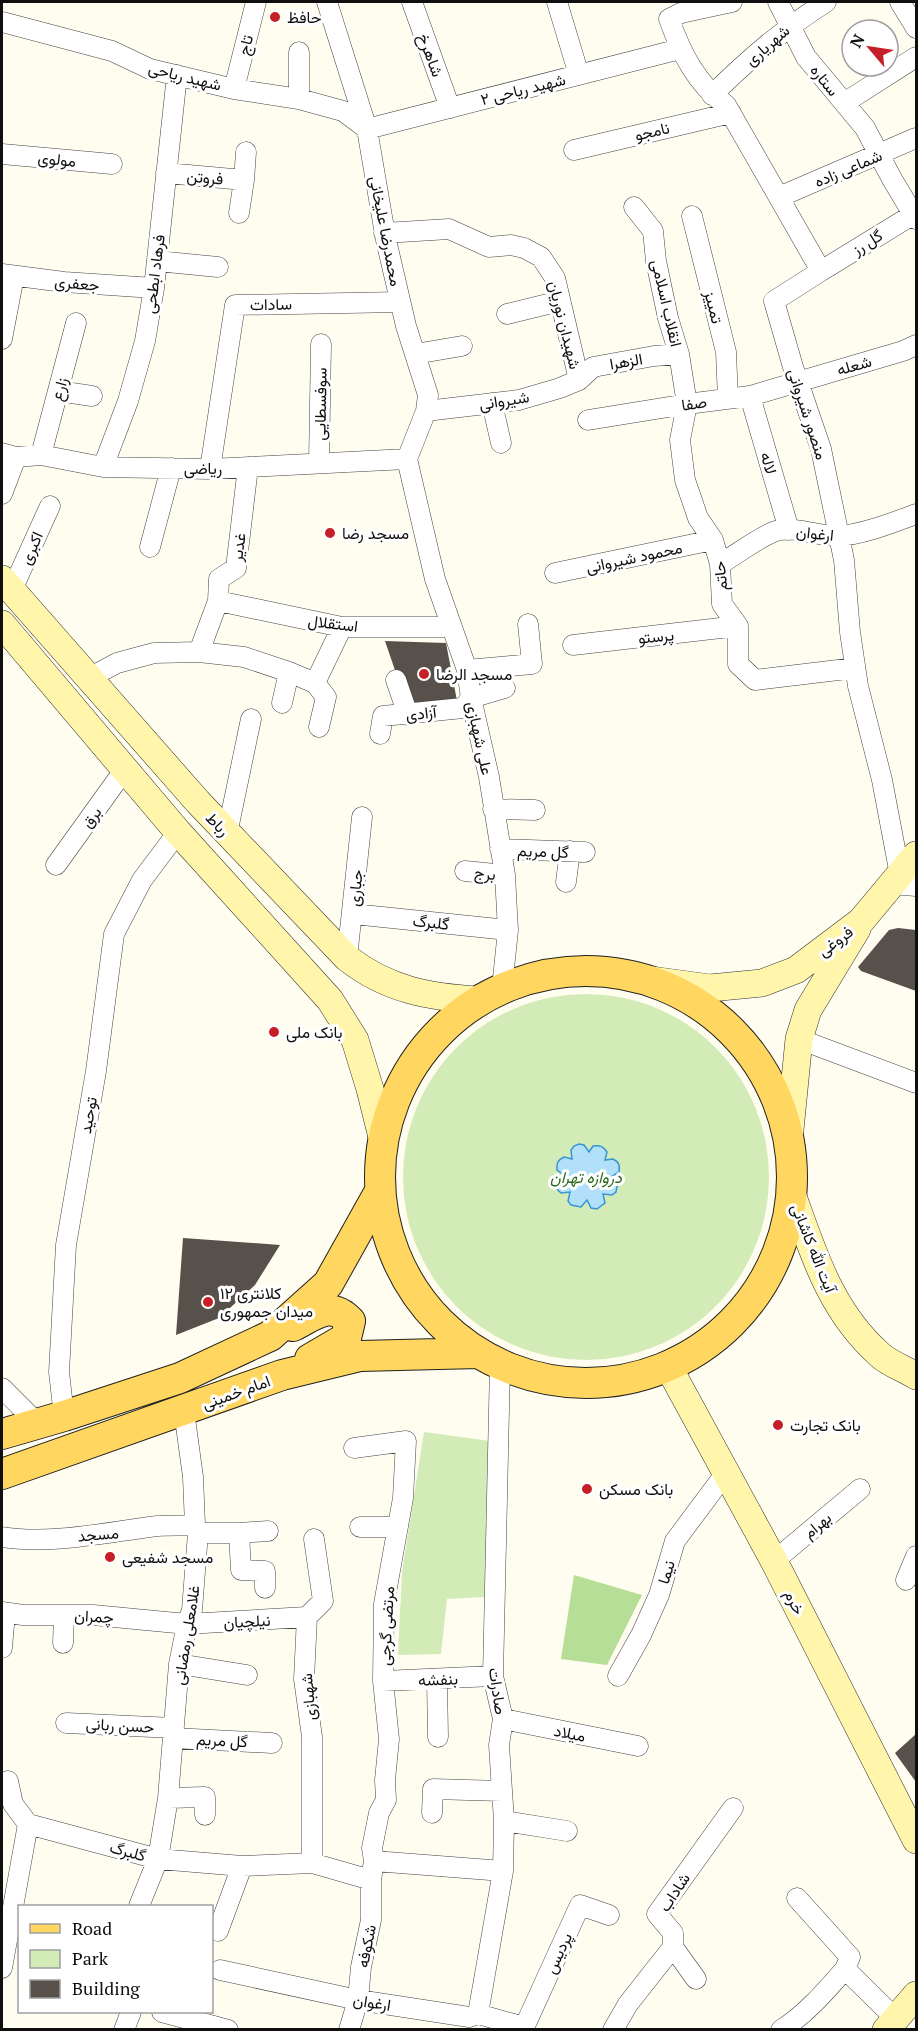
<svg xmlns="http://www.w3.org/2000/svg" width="918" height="2031" viewBox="0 0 918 2031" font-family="'PT Serif',Vazirmatn,serif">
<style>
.green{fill:#d3ecb7}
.forest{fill:#b7de96}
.water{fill:#b2dff9;stroke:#3596d4;stroke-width:1.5}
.building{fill:#58504a}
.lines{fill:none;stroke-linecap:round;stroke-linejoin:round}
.minor-casing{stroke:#424242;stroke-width:21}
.secondary-casing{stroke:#313131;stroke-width:28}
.primary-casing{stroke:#202020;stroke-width:32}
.minor{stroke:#fff;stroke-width:20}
.secondary{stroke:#fff5ab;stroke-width:27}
.primary{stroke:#ffd760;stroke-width:30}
.poi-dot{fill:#c71f28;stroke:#fff;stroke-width:2}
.labels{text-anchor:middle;stroke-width:6;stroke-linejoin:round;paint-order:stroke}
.poi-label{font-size:16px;fill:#0f0f0f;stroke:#fff;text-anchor:start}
.street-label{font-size:16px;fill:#0f0f0f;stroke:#fff}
.park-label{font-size:16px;font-style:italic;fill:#2c6b1b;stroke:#fff}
</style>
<rect width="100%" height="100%" fill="#fffcf0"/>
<path class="green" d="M403 1177a183 183 0 1 1 366 0a183 183 0 1 1-366 0Z
M 424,1432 L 490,1441 L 485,1597 L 447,1599 L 441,1654 L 398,1655 L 402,1572 Z"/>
<path class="forest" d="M 574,1575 L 642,1595 L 607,1665 L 561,1659 Z"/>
<path class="water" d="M 579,1144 L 584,1145 L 589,1152 L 593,1146 C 600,1145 603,1146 607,1152 L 605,1160 L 613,1159 C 619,1162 620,1165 619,1172 L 611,1177 L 618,1182 L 616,1192 L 612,1195 L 603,1194 L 605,1203 L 597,1209 L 591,1208 L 587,1200 L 581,1207 L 571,1205 L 568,1201 L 570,1192 L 561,1193 C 556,1189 555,1186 557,1180 L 564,1175 L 557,1170 C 556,1163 558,1160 564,1157 L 572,1159 L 571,1150 L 574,1146 Z"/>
<path class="building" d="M 385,641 L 446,643 L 458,706 L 409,711 Z
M 898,928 L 916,930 L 916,991 L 861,971 L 858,967 L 889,930 Z
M 183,1238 L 280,1245 L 255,1285 L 219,1318 L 176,1335 Z
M 916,1734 L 916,1782 L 895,1753 Z"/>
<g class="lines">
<defs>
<path id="minor" d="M 327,2 L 367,129 L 386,240 L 406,326 L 428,395 L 426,411 L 407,459
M 412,2 L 450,108
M 557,2 L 579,75
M 732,2 L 681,13 L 669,19 C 681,52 696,84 726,105 L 821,271 L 774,301 L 793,367 L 821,449 L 844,560 L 850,632 L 858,686 L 882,780 L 900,875
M 778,2 L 806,57 L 865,128 L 892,179 L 916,219
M 900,2 L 916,28
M 2,22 L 112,51 L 150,69 L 234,89 L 299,99 L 343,111 L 367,129 L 680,49
M 299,52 L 299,99
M 234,89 L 256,2
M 712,95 C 750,58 782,30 826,2
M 844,103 L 916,57
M 574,150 L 731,113
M 2,154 L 112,164
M 166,173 L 244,180
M 779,197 L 916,138
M 634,207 L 653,231 L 656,261 L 668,318 L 679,354 L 687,404 L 680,440 L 685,480 L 698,518 L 713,540 L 720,564 L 722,604 L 738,626 L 738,664 L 755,680 L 855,668
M 239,213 L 244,180 L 246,152
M 692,216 L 726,352 L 728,399
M 384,233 L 449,229 L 489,247 L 511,245 L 524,248 L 541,257 L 555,278 L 579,380
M 157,261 L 218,267
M 821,271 L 914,214
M 2,274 L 64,282 L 154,288
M 507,314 L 560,301
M 2,339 L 14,276
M 415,354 L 462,346
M 58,391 L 92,396
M 750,396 L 789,530
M 492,403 L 501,443
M 426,411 L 519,400 L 560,388 L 579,380 L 593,367 L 654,356 L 679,354
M 588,420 L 687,404 L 750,396 L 903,351 L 916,345
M 2,453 L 16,457 L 41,455 L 103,467 L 210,469 L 407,459
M 41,455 L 76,323
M 407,459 L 435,579 L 467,670 L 471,698 L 489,777 L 505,875 L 508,930 L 502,988
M 319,463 L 321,344
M 103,467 L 128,401 L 145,341 L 154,288 L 177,75
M 210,469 L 235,305 L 400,302
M 2,494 L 16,457
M 150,547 L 171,468
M 720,564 C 734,556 764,534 776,531 C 797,526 816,536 836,536 C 859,536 895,522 916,514
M 555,573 L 713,540
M 12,590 L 50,506
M 218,601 L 342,627 L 450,627
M 573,645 L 738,626
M 199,652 L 218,601 L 219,579 L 236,568 L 248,467
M 467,670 L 532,664 L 528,624
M 89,678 L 117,663 L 154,653 L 199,652 L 244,657 L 289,672 L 315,683 L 326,697 L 319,727
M 396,680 L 408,715
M 315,683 L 342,627
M 282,703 L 289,672
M 380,734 L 383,716 L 463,708 L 471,698 L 505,688
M 493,809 L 535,810
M 227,834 L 251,719
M 500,849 L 585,852
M 56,865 L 125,769
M 465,871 L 505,875
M 566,882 L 570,851
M 892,884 L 916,886
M 353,914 L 508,930
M 347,958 L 362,817
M 799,1039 L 916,1083
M 2,1388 L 37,1423
M 64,1416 L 59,1372 L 66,1245 L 96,1071 L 114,934 L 142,880 L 178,832
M 360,1527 L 398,1527
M 198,1533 L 239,1533 L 241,1570 L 265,1571 L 265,1588
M 239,1533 L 268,1531
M 2,1537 C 52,1545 107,1532 158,1526 C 170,1525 183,1526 195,1525
M 774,1561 L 860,1489
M 906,1580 L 916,1556
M 2,1612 L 23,1615 L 93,1615 L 187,1624 L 307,1617
M 63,1643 L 64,1615
M 2,1648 L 5,1613
M 179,1664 L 247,1675
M 618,1676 L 641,1635 L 659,1595 L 675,1541 L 725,1474
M 437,1680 L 438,1737
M 383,1681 L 493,1676
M 503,1719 L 638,1746
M 66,1723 L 174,1728
M 173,1738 L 272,1743
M 8,1781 L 13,1804 L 28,1824
M 168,1798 L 205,1797 L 205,1815
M 432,1813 L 433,1789 L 502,1791
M 504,1821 L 567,1831
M 374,1861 L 503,1871
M 312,1863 L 312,1737 L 304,1679 L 307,1617 L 323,1601 L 314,1539
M 797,1898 L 850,1957 L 845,1969 L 896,2019
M 139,1906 L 158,1859 L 168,1798 L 179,1664 L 187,1624 L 192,1610 L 198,1533 L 195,1525 L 193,1477 L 184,1411
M 218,1931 L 242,1866
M 2,1968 L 28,1824 L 158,1859 L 242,1866 L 312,1863 L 371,1880
M 220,1970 L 358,2000 L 469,2017 L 478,2014 L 524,2027
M 696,1979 L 673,1947 L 673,1933 L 657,1914 L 733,1808
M 162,2012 L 228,2030
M 478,2014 L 503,1871 L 504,1821 L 499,1745 L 503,1719 L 493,1676 L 500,1365
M 124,2030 L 131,2012
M 349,2030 L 358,2000 L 361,1967 L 371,1920 L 371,1880 L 374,1861 L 372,1848 L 379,1813 L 386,1800 L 385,1780 L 389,1739 L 383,1681 L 384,1604 L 403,1498 L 406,1441 L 354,1448
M 523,2030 L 580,1905 L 609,1915
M 613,2030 L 628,2004 L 673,1947
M 781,2030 C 806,2014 825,1992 845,1969"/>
<path id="secondary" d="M 2,579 L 198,802 L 347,958 C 388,990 429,997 479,1000
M 2,624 L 178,832 L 330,1000 L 355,1040 L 370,1089 L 383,1141
M 651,980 L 710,988 L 762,983 L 796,970 L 861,921 L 916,855
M 789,1140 L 799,1039 L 808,1010 L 857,929
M 791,1191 C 813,1252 830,1311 880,1355 C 890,1364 905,1369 916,1376
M 668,1366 L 774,1561 L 916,1840
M 886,2030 L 916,1995"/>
<path id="primary" d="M380 1177a206 206 0 1 1 412 0a206 206 0 1 1-412 0Z
M 293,1326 C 315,1315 330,1300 350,1321 L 346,1338 L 310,1359
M 2,1434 L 64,1416 L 180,1378 L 270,1336 L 328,1284 L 380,1191
M 2,1474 L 282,1375 L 360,1356 L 478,1353"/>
</defs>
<use href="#minor" class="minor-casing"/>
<use href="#secondary" class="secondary-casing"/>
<use href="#primary" class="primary-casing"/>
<use href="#minor" class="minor"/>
<use href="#secondary" class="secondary"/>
<use href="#primary" class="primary"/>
</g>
<g class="poi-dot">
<circle cx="275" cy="17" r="6"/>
<circle cx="330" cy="533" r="6"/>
<circle cx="424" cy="674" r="6"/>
<circle cx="274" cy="1032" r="6"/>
<circle cx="208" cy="1302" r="6"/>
<circle cx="778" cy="1425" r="6"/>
<circle cx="587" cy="1489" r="6"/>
<circle cx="110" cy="1557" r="6"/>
</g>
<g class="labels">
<g class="poi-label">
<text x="287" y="23">حافظ</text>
<text x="342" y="539">مسجد رضا</text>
<text x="436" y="680">مسجد الرضا</text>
<text x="286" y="1038">بانک ملی</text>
<text x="220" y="1299">کلانتری ۱۲<tspan x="220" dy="18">میدان جمهوری</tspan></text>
<text x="790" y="1431">بانک تجارت</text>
<text x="599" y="1495">بانک مسکن</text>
<text x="122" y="1563">مسجد شفیعی</text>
</g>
<g class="street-label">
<text transform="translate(245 45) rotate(-76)" y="6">تاج</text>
<text transform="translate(767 45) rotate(-41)" y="6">شهریاری</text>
<text transform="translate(431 55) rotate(70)" y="6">شاهرخ</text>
<text transform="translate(185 76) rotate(14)" y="6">شهید ریاحی</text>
<text transform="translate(825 80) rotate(51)" y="6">ستاره</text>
<text transform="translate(523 89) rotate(-14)" y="6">شهید ریاحی ۲</text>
<text transform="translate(652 131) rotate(-13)" y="6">نامجو</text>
<text transform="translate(57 159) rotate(6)" y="6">مولوی</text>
<text transform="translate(848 168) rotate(-23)" y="6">شماعی زاده</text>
<text transform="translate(205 177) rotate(5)" y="6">فروتن</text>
<text transform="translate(386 231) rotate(79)" y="6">محمدرضا علیخانی</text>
<text transform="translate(867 242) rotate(-32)" y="6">گل رز</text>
<text transform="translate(154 274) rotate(-83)" y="6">فرهاد ابطحی</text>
<text transform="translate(77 283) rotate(5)" y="6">جعفری</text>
<text transform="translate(667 303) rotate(77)" y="6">انقلاب اسلامی</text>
<text transform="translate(271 304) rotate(-1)" y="6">سادات</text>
<text transform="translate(714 307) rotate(76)" y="6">تمییز</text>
<text transform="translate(565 325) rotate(76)" y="6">شهیدان نوریان</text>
<text transform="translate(626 361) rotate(-10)" y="6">الزهرا</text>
<text transform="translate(854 365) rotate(-16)" y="6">شعله</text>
<text transform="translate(59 389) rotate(-75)" y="6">زارع</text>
<text transform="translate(504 400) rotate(-9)" y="6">شیروانی</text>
<text transform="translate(694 403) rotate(-8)" y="6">صفا</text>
<text transform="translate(320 404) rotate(-89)" y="6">سوفسطایی</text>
<text transform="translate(808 414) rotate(72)" y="6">منصور شیروانی</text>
<text transform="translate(769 463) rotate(74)" y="6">لاله</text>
<text x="203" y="474">ریاضی</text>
<text transform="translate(815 533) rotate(6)" y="6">ارغوان</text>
<text transform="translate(238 547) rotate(-82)" y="6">غدیر</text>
<text transform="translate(31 548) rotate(-66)" y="6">اکبری</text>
<text transform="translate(634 557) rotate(-12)" y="6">محمود شیروانی</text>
<text transform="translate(720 576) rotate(-96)" y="6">حاتم</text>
<text transform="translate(333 623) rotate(7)" y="6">استقلال</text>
<text transform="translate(656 636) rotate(-6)" y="6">پرستو</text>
<text transform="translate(421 713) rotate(-6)" y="6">آزادی</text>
<text transform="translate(480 738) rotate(78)" y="6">علی شهبازی</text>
<text transform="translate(91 817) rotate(-54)" y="6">برق</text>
<text transform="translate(218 824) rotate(47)" y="6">رباط</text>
<text transform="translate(543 851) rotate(2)" y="6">گل مریم</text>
<text transform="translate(485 873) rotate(6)" y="6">برج</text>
<text transform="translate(355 888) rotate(-85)" y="6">جباری</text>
<text transform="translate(431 922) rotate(6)" y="6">گلبرگ</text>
<text transform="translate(835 941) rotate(-37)" y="6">فروغی</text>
<text transform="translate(88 1115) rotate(-80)" y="6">توحید</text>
<text transform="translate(814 1248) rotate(68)" y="6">آیت الله کاشانی</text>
<text transform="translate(236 1392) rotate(-20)" y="6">امام خمینی</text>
<text transform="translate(817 1525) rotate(-40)" y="6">بهرام</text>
<text transform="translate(98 1534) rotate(-5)" y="6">مسجد</text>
<text transform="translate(666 1572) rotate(-73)" y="6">نیما</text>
<text transform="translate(795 1602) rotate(63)" y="6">خرم</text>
<text transform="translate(94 1616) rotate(3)" y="6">چمران</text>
<text transform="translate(247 1621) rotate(-3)" y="6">نیلچیان</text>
<text transform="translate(386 1626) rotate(-87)" y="6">مرتضی گرجی</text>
<text transform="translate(186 1635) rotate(-81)" y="6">غلامعلی رمضانی</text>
<text transform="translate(438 1679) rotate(-2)" y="6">بنفشه</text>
<text transform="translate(498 1691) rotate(82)" y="6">صادرات</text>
<text transform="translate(308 1697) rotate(-95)" y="6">شهبازی</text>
<text transform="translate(120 1725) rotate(3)" y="6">حسن ربانی</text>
<text transform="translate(570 1733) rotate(11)" y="6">میلاد</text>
<text transform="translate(222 1740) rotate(3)" y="6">گل مریم</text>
<text transform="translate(128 1851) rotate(15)" y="6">گلبرگ</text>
<text transform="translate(674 1892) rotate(-57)" y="6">شاداب</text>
<text transform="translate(366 1946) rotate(-79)" y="6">شکوفه</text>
<text transform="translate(558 1953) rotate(-65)" y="6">پردیس</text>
<text transform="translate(372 2002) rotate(9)" y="6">ارغوان</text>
</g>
<g class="park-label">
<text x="586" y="1183">دروازه تهران</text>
</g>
</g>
<rect width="918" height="2031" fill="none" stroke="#0f0f0f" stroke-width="6"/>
<rect x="18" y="1905" width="195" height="108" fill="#ffffff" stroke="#9f9f9f" stroke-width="1.5"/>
<rect x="30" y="1924" width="30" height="9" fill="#ffd760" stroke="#9f9f9f" stroke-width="1.5"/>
<text x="72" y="1935" font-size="18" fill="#0f0f0f">Road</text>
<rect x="30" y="1950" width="30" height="18" fill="#d3ecb7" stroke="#9f9f9f" stroke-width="1.5"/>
<text x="72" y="1965" font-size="18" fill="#0f0f0f">Park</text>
<rect x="30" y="1980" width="30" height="18" fill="#58504a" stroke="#9f9f9f" stroke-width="1.5"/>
<text x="72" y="1995" font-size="18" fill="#0f0f0f">Building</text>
<g transform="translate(870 48) rotate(299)"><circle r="28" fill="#ffffff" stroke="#9f9f9f" stroke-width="1.5"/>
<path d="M0-4.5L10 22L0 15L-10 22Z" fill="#c71f28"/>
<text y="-9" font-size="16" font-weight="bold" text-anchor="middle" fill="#0f0f0f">N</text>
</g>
</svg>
